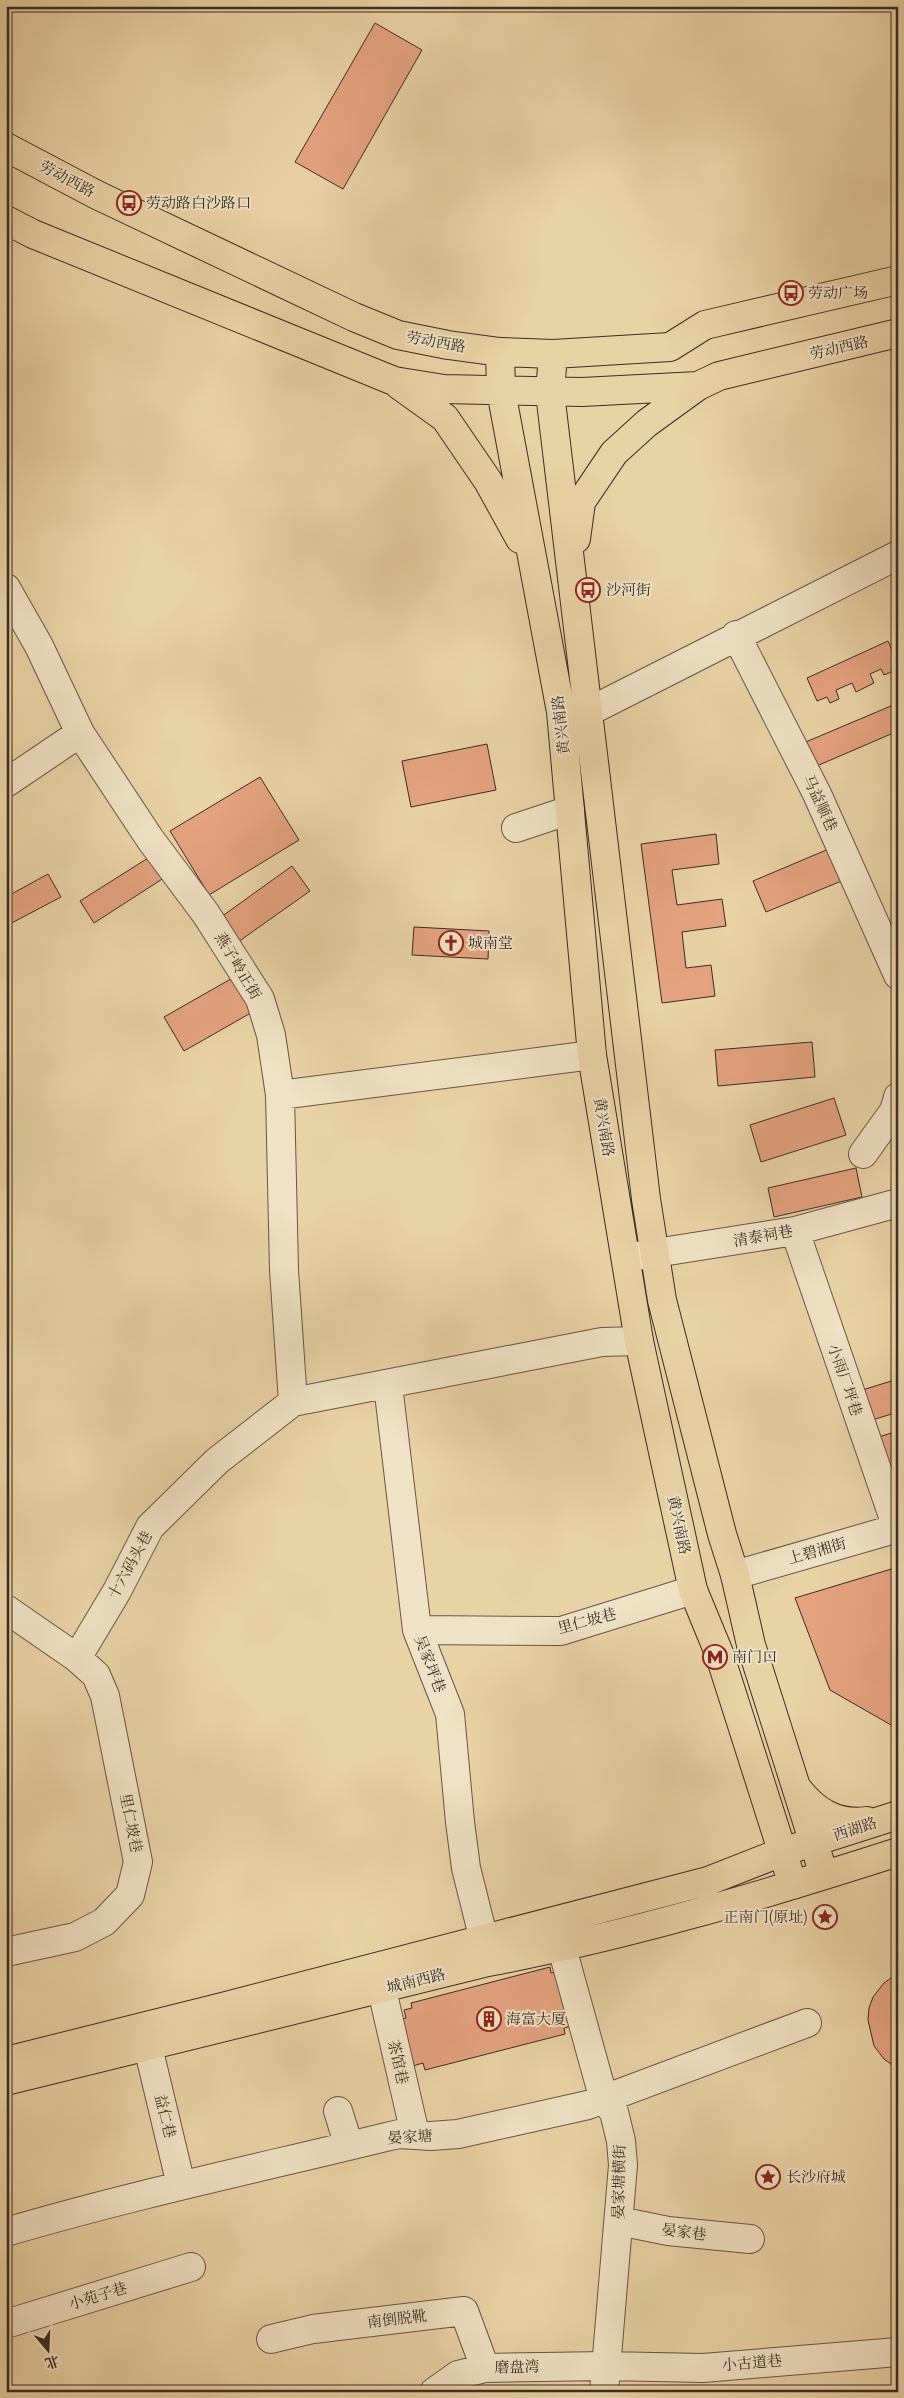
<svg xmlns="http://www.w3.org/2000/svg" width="904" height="2398" viewBox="0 0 904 2398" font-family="Cardo,'Noto Serif SC',serif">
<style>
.building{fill:#e5a281;stroke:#3a2d26}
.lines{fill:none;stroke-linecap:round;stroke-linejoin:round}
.minor-casing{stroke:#665646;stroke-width:30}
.major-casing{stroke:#3a2d26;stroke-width:30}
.minor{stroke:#f0e2c6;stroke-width:28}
.major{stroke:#e8d3a7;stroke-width:28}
.labels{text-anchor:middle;stroke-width:4;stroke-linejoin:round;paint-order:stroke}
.street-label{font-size:15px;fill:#3a2d26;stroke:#f0e2c6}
.poi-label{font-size:15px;fill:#3a2d26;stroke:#f0e2c6;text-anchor:start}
</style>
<rect width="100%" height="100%" fill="#e8d3a7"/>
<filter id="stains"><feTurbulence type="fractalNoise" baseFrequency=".004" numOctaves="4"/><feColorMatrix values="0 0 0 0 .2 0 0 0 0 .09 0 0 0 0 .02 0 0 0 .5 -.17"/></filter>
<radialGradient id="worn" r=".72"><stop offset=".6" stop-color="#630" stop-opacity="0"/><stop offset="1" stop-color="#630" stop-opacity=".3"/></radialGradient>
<path class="building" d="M 375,23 L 422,50 L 343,189 L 295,162 Z
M 888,641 L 898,662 L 894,665 L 896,670 L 884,675 L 881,669 L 870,674 L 874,683 L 856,692 L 852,683 L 836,690 L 839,699 L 830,703 L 827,697 L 817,701 L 807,678 Z
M 898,703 L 898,731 L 812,768 L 801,744 Z
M 487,744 L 496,790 L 411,807 L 402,761 Z
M 260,777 L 299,840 L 209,895 L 170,831 Z
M 716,834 L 719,864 L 672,870 L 677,905 L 722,899 L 726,926 L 682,932 L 686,968 L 711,965 L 715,996 L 662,1003 L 641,844 Z
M 831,848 L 844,880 L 766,912 L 753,881 Z
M 156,853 L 170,874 L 94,923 L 80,901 Z
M 292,866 L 310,891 L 238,942 L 221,917 Z
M 48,874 L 61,897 L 6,926 L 6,897 Z
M 414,927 L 489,931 L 488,959 L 412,955 Z
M 236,976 L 256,1010 L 184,1051 L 164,1017 Z
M 812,1042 L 815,1077 L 718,1086 L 715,1050 Z
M 834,1098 L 846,1135 L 761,1162 L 750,1125 Z
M 856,1168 L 862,1197 L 774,1217 L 768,1188 Z
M 898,1379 L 898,1412 L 869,1421 L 859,1391 Z
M 898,1431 L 898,1477 L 886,1481 L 872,1439 Z
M 898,1567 L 898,1729 L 830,1690 L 795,1598 Z
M 550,1967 L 551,1973 L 562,1970 L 576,2025 L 564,2028 L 565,2034 L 425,2070 L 423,2063 L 413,2066 L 401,2019 L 406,2018 L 404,2010 L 412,2008 L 411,2003 Z
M 898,1973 L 898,2075 L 895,2067 L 884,2059 L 874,2046 L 868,2020 L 869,2008 L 873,1997 L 884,1983 Z"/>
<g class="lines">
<defs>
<path id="minor" d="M 6,588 L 39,646 L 80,733 L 150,839 L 206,914 L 260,999 L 271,1035 L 280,1095 L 284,1270 L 293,1402
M 736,635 L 817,794 L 898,975
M 588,712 L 898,555
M 6,783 L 80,733
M 516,828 L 570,810
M 280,1095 L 592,1055
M 863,1154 L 894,1111 L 898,1097
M 795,1231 L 897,1528
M 630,1257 L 795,1231 L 898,1203
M 388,1385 L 417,1630 L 450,1714 L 460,1822 L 466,1868 L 484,1940
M 735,1575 L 898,1528
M 6,1609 L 77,1658 L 96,1675 L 105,1696 L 138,1862 L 130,1895 L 104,1922 L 75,1937 L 6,1952
M 417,1630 L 561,1631 L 693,1590
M 77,1658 L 117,1591 L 150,1527 L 217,1461 L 293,1402 L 602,1342 L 639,1341
M 562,1948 L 604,2100 L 614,2112 L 621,2141 L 623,2165 L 604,2392
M 382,1990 L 415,2134
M 148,2047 L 181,2185
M 338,2111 L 349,2146
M 619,2221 L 668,2231 L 750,2239
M 6,2232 C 132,2195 259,2168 386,2137 L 399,2134 L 431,2136 L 458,2134 L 588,2105 L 807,2023
M 6,2324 L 191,2267
M 271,2339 L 313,2329 L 464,2311 L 485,2368
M 434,2392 L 458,2375 L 485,2368 L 606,2366 L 703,2368 L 898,2352"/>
<path id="major" d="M 6,147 L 97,195 L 354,317 L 398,335 L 448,345 L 500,352 L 553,354 L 670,347 L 705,325 L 898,280
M 6,220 L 33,234 L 394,381 L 444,389 L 582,392 L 698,386 L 719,376 L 898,333
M 500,352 L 501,391 L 561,712 L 592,1055 L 639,1341 L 693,1590 L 719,1653 L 793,1885
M 553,354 L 550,393 L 646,1199 L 662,1300 L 722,1534 L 735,1575 L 751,1645 L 824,1875
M 399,385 L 445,418 L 488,481 L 520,539
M 576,539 L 581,502 L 614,453 L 647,423 L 698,386
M 797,1788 C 815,1812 837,1825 867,1821
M 6,2061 L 222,2007 L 708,1881 L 782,1852 L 898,1815
M 6,2081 L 488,1962 C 627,1936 764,1895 898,1852"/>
</defs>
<use href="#minor" class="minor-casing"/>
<use href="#major" class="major-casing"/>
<use href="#minor" class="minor"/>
<use href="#major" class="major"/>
</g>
<defs>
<symbol id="bus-ring" viewBox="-11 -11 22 22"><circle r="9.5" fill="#f0e2c6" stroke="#8f2418" stroke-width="1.5"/><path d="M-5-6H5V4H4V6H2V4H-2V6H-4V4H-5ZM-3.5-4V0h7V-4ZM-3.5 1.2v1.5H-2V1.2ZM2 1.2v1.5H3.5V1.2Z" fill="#8f2418"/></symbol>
<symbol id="church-ring" viewBox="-11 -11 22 22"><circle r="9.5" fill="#f0e2c6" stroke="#8f2418" stroke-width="1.5"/><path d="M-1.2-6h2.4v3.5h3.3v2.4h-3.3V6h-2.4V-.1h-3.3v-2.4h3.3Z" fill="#8f2418"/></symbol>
<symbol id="metro-ring" viewBox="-11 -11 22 22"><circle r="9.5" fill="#f0e2c6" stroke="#8f2418" stroke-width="1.5"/><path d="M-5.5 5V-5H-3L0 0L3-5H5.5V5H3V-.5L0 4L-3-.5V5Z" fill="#8f2418"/></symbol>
<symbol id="sight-ring" viewBox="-11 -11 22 22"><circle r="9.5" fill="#f0e2c6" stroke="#8f2418" stroke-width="1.5"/><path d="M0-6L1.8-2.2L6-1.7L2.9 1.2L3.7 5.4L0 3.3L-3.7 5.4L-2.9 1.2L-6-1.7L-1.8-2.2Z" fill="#8f2418"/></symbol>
<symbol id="building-ring" viewBox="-11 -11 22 22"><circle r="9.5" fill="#f0e2c6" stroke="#8f2418" stroke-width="1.5"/><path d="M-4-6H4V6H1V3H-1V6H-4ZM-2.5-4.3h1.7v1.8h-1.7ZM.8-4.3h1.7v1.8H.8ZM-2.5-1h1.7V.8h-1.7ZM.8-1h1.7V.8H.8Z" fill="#8f2418"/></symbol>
</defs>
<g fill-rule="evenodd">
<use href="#bus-ring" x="115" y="189" width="28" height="28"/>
<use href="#bus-ring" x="777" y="279" width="28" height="28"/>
<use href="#bus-ring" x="574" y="576" width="28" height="28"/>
<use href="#church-ring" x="437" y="929" width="28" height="28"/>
<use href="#metro-ring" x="701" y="1643" width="28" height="28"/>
<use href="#sight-ring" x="811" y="1903" width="28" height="28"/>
<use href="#building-ring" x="475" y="2005" width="28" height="28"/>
<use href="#sight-ring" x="754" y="2163" width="28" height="28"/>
</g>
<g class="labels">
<g class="street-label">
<text transform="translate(67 179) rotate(28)" y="5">劳动西路</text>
<text transform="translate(436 342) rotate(10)" y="5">劳动西路</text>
<text transform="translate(839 348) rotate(-13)" y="5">劳动西路</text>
<text transform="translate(561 725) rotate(-97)" y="5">黄兴南路</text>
<text transform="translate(820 803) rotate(65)" y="5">马益顺巷</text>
<text transform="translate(238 966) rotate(59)" y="5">燕子岭正街</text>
<text transform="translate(604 1127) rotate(81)" y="5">黄兴南路</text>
<text transform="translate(763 1236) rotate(-10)" y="5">清泰祠巷</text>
<text transform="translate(845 1380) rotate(71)" y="5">小雨厂坪巷</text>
<text transform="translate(679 1525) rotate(78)" y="5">黄兴南路</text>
<text transform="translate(817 1551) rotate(-16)" y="5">上碧湘街</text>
<text transform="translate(130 1565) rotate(-61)" y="5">十六码头巷</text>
<text transform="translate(587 1621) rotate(-15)" y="5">里仁坡巷</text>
<text transform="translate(430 1664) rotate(69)" y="5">吴家坪巷</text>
<text transform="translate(131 1823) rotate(79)" y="5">里仁坡巷</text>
<text transform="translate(855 1829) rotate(-18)" y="5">西湖路</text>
<text transform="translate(416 1981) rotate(-14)" y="5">城南西路</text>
<text transform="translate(398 2062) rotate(77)" y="5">茶馆巷</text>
<text transform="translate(165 2116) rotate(76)" y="5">益仁巷</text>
<text transform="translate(410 2137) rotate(-3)" y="5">晏家塘</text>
<text transform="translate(619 2182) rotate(-89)" y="5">晏家塘横街</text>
<text transform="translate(684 2232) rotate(7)" y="5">晏家巷</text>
<text transform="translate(98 2296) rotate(-17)" y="5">小苑子巷</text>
<text transform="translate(397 2319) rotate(-7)" y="5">南倒脱靴</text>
<text transform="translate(752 2363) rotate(-5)" y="5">小古道巷</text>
<text transform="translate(517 2367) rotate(-1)" y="5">磨盘湾</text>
</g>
<g class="poi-label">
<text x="146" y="208">劳动路白沙路口</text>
<text x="808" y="298">劳动广场</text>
<text x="606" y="595">沙河街</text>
<text x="468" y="948">城南堂</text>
<text x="732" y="1662">南门口</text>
<text x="808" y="1922" text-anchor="end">正南门(原址)</text>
<text x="506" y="2024">海富大厦</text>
<text x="786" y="2182">长沙府城</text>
</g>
</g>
<rect width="904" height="2398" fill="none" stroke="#e8d3a7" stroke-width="25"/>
<rect x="8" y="8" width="889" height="2383" fill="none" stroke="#3a2d26" stroke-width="2.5"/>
<rect x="12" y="12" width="879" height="2373" fill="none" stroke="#3a2d26"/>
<g transform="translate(48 2350) rotate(161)" stroke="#f0e2c6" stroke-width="4" paint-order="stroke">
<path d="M0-4L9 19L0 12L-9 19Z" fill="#3a2d26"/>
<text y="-8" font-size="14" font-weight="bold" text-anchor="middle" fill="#3a2d26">北</text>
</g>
<rect width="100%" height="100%" filter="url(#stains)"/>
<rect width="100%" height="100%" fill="url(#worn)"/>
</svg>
